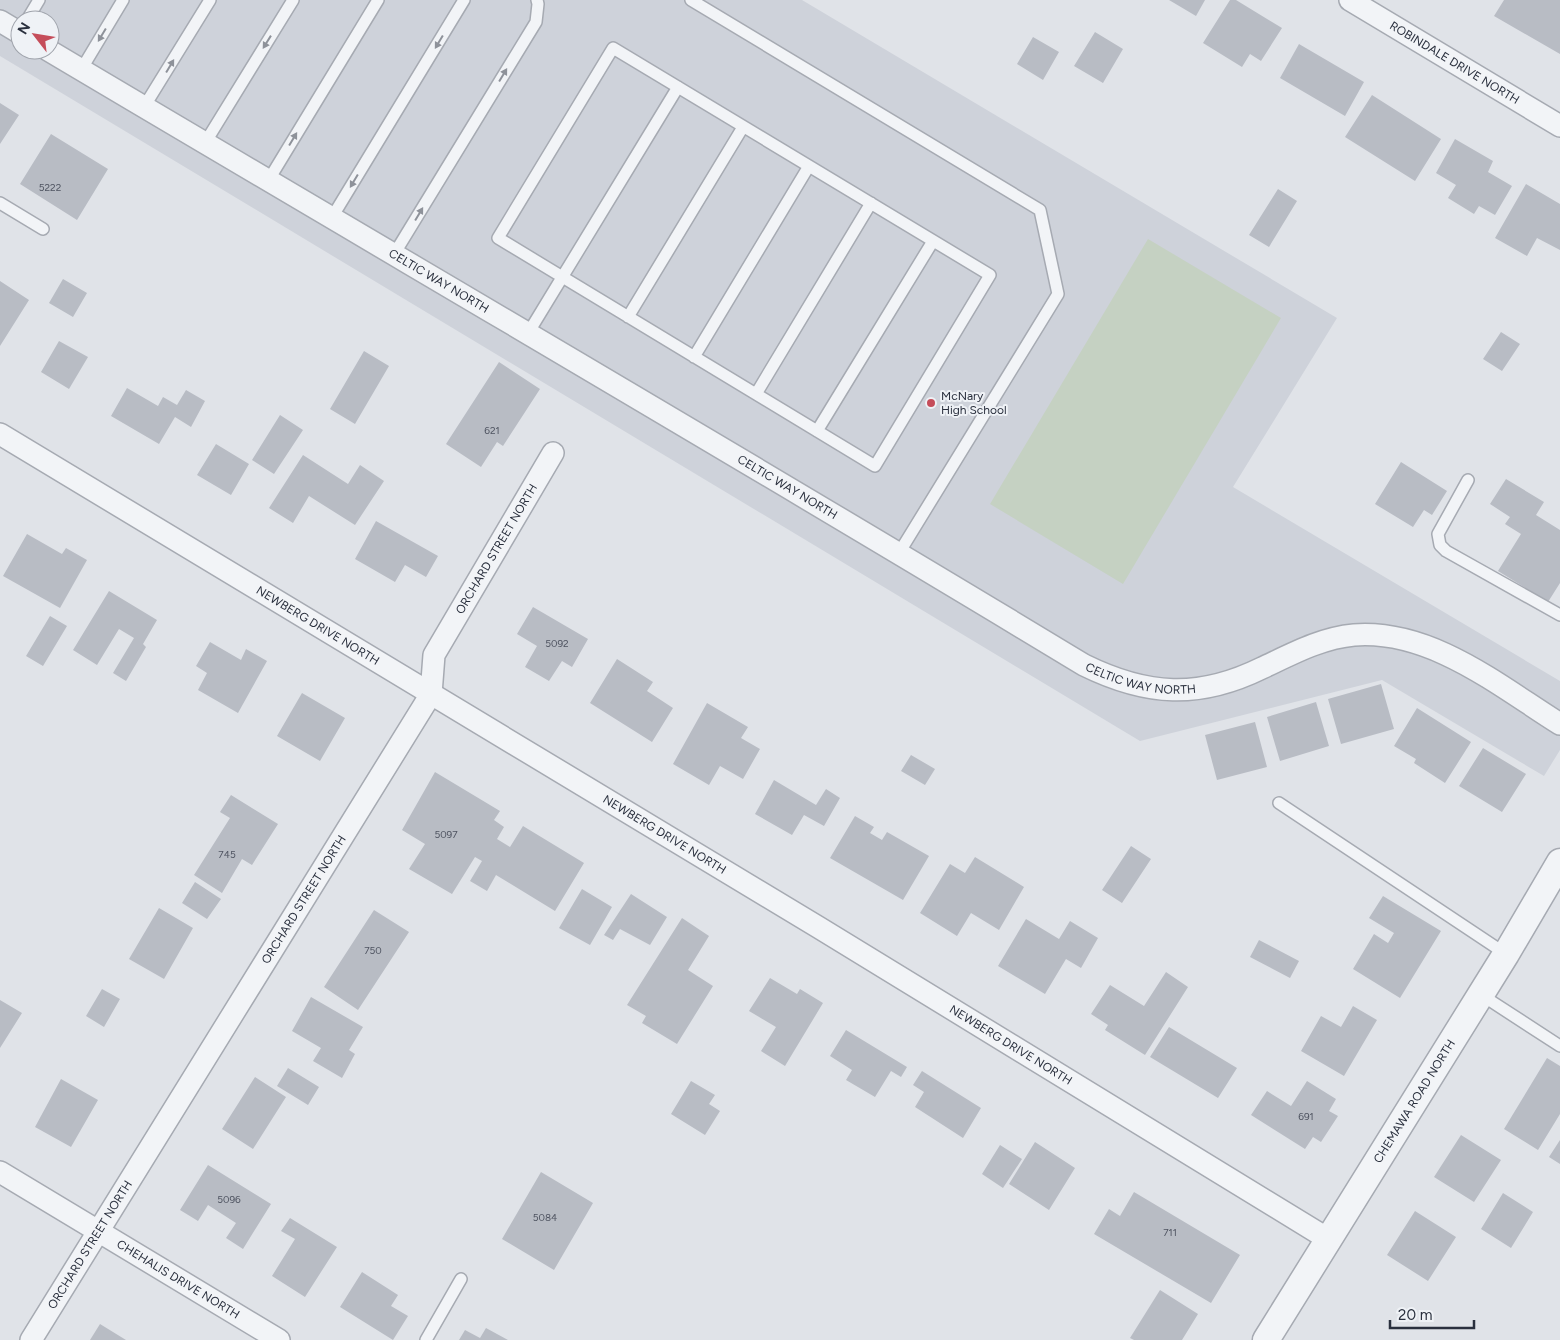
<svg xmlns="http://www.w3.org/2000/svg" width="1560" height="1340" viewBox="0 0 1560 1340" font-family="Figtree,sans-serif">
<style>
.built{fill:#ced2da;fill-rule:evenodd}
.green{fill:#c5d1c2}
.building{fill:#b8bcc4}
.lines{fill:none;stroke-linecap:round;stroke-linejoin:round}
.service-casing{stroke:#a6aab2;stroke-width:14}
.minor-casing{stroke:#a6aab2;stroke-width:24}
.tertiary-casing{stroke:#a6aab2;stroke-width:29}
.service{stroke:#f2f4f7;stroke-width:11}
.minor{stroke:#f2f4f7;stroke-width:21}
.tertiary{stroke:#f2f4f7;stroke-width:26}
.oneway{fill:#8e929a}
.poi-dot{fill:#c54d5a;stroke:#eff2f6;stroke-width:2}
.labels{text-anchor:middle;stroke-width:4;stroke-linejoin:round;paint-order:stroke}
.number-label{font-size:10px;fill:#4e5360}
.street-label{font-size:12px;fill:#2a303e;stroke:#eff2f6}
.poi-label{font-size:12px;fill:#2a303e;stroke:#eff2f6;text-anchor:start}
</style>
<rect width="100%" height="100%" fill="#e0e3e8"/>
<path class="built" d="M 0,0 L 802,0 L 1337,318 L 1233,487 L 1560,681 L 1560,750 L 1544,776 L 1382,680 L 1140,741 L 0,56 ZM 20,20 L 50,20 L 50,50 L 20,50 Z"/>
<path class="green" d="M 1148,239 L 1281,318 L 1123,584 L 990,504 Z"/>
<path class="building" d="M 1169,0 L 1205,0 L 1196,16 Z
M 1230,0 L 1236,0 L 1282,28 L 1261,61 L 1250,54 L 1242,67 L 1203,43 Z
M 1504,0 L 1560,0 L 1560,54 L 1494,16 Z
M 1095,32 L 1123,49 L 1103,83 L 1074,66 Z
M 1033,37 L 1059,52 L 1043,80 L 1017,64 Z
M 1299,44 L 1364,82 L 1345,116 L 1280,78 Z
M 1372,95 L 1441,139 L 1415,181 L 1345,137 Z
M 0,103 L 19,115 L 0,144 Z
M 51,134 L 108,169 L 77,220 L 20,184 Z
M 1455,139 L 1493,161 L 1488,172 L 1512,186 L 1495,215 L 1479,206 L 1474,214 L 1448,198 L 1456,185 L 1436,173 Z
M 1526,184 L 1560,204 L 1560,250 L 1537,238 L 1527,256 L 1495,238 Z
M 1278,189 L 1297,201 L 1269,247 L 1249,235 Z
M 63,279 L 87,293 L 73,317 L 49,303 Z
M 0,281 L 29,300 L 0,346 Z
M 1501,332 L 1520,344 L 1502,371 L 1483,359 Z
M 59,341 L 88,357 L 69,389 L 41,372 Z
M 364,351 L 389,366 L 355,424 L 330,409 Z
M 499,362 L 540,389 L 503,446 L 497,442 L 481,467 L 446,444 Z
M 127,388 L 158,406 L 163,397 L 177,405 L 186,390 L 205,401 L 191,427 L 175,417 L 159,444 L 111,416 Z
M 280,415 L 303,430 L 274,474 L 252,460 Z
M 216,444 L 249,464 L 231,495 L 197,475 Z
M 303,455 L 348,484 L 360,465 L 384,481 L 355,525 L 309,496 L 293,523 L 269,508 Z
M 1401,462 L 1447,491 L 1432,515 L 1424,510 L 1413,527 L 1375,504 Z
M 1506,479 L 1544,502 L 1536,515 L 1560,530 L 1560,583 L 1548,602 L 1498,571 L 1521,534 L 1505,524 L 1510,517 L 1490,504 Z
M 376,521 L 438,556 L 426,577 L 405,565 L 395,582 L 355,559 Z
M 27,534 L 62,554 L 66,548 L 87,560 L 60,608 L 3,576 Z
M 109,591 L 157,620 L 143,644 L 146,647 L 126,681 L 113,673 L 134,638 L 119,629 L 97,665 L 73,650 Z
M 533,607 L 588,639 L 572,667 L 562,661 L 549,681 L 525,667 L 537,646 L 517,634 Z
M 50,616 L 67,626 L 43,666 L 26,656 Z
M 210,642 L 241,660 L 246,649 L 267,661 L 238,713 L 198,690 L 207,673 L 196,666 Z
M 617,659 L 653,682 L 647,691 L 673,708 L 652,742 L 590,703 Z
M 1381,684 L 1394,729 L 1341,744 L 1328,699 Z
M 302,693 L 345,718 L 320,761 L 277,736 Z
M 1316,702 L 1329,746 L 1280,761 L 1267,717 Z
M 707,703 L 748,727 L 741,738 L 760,749 L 743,779 L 720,766 L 709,785 L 673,764 Z
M 1417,708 L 1471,742 L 1445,783 L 1414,763 L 1416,759 L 1394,746 Z
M 1255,722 L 1267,767 L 1217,780 L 1205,735 Z
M 1483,748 L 1526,774 L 1502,812 L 1459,786 Z
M 911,755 L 935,769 L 925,785 L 901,771 Z
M 435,772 L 500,811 L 494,820 L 504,827 L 497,839 L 510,847 L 523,826 L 584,863 L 555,911 L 496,875 L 487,891 L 470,881 L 482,861 L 475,857 L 452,894 L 409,869 L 425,844 L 402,830 Z
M 774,780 L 816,805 L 826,789 L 840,798 L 824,826 L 804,815 L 792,835 L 755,814 Z
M 231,795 L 278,824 L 252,865 L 242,859 L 222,893 L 194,875 L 230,818 L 220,812 Z
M 855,816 L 874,827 L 870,833 L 882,840 L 887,832 L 929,856 L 903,900 L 830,858 Z
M 1131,846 L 1151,859 L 1122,903 L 1102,890 Z
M 975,857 L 1024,887 L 999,930 L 971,913 L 957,936 L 920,913 L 950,864 L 965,873 Z
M 195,882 L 221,899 L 207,919 L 182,903 Z
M 582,889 L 612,907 L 590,945 L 559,928 Z
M 631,894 L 667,917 L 650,945 L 620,929 L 613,940 L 604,935 Z
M 1383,896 L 1441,931 L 1400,998 L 1353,969 L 1374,934 L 1388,943 L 1394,933 L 1369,918 Z
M 159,908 L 193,928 L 164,979 L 129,959 Z
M 374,910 L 409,932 L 358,1010 L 324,987 Z
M 682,918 L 709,936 L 688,970 L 713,986 L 677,1044 L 642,1023 L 646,1016 L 627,1005 Z
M 1026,919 L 1059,939 L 1070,921 L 1098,938 L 1081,968 L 1066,959 L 1045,994 L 998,966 Z
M 1259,940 L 1299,961 L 1290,978 L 1250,957 Z
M 1166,972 L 1188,987 L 1145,1055 L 1105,1030 L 1108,1025 L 1091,1014 L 1110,985 L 1144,1006 Z
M 770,978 L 797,994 L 800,989 L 823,1003 L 785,1066 L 761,1051 L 776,1027 L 749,1011 Z
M 102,989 L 120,999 L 104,1027 L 86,1016 Z
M 311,997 L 363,1027 L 349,1050 L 355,1054 L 342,1078 L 313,1061 L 321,1048 L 292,1031 Z
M 0,1000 L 22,1013 L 0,1048 Z
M 1353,1006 L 1377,1020 L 1344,1076 L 1301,1051 L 1321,1016 L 1341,1027 Z
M 1169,1027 L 1237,1068 L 1218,1098 L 1150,1057 Z
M 846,1030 L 907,1067 L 901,1077 L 891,1071 L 875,1097 L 846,1080 L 852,1070 L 830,1056 Z
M 1547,1058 L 1560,1066 L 1560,1114 L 1538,1150 L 1504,1129 Z
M 288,1068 L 319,1087 L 308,1105 L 277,1086 Z
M 922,1071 L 981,1108 L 963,1138 L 915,1107 L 924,1092 L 913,1085 Z
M 255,1077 L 286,1097 L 253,1149 L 222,1129 Z
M 61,1079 L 98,1100 L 71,1147 L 35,1127 Z
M 691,1081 L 715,1095 L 709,1104 L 720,1111 L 705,1135 L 671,1114 Z
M 1307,1081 L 1336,1099 L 1329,1111 L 1338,1116 L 1321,1142 L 1313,1137 L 1305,1149 L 1251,1115 L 1267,1091 L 1291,1106 Z
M 1461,1135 L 1501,1160 L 1474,1202 L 1434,1177 Z
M 1560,1140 L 1560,1164 L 1549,1157 Z
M 1035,1142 L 1075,1168 L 1049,1210 L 1009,1184 Z
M 1000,1145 L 1022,1159 L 1003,1188 L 982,1174 Z
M 208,1165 L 271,1204 L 243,1249 L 226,1238 L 236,1223 L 208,1205 L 198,1221 L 180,1210 Z
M 541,1172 L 593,1203 L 554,1270 L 502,1239 Z
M 1134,1192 L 1240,1255 L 1211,1303 L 1094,1234 L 1109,1209 L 1120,1216 Z
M 1503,1193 L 1533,1212 L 1511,1248 L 1481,1229 Z
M 1415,1211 L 1456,1237 L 1428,1281 L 1387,1255 Z
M 290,1218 L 337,1247 L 305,1297 L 272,1276 L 295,1239 L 281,1231 Z
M 362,1272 L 398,1295 L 391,1306 L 408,1316 L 393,1340 L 340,1307 Z
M 1160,1290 L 1198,1314 L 1182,1340 L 1134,1340 L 1130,1338 Z
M 100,1324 L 126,1340 L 90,1340 Z
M 486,1328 L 508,1340 L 459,1340 L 465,1330 L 480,1338 Z"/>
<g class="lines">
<defs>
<path id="service" d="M 691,0 L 1040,210 L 1058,294 L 899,553
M 27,20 L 39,0
M 613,48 L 990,275 L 875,466 L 498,238 Z
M 81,70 L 123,0
M 144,107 L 210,0
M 205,143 L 293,0
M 268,181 L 378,0
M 0,203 L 43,229
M 331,219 L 464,0
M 393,256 L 536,22 L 538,4 L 537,0
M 628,317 L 743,127
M 527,335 L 678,87
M 694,357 L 809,166
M 756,394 L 871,203
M 817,431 L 933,241
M 1468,480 L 1438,534 L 1440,545 L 1446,551 L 1560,615
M 1279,803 L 1506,954
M 1480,994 L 1560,1046
M 426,1340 L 461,1279"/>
<g id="minor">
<path id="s1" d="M 1350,0 L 1560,126"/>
<path d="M 0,21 L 20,33"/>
<path id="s2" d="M 48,50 C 393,255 741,457 1084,665 C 1147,696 1199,699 1262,668 C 1292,654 1321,638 1354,635 C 1431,629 1499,686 1560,724"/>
<path id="s3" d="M 0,434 L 818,927 L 1328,1239"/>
<path id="s4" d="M 0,1172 L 279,1340"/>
<path id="s5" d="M 31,1340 L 431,694 L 434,655 L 553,453"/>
</g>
<g id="tertiary">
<path id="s6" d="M 1266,1340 L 1506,954 L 1560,862"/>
</g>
</defs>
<use href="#service" class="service-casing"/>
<use href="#minor" class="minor-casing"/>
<use href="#tertiary" class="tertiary-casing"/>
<use href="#service" class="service"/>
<use href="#minor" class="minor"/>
<use href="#tertiary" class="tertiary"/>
</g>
<defs><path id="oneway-solid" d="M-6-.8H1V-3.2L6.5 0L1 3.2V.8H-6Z" transform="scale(1.25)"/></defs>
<g class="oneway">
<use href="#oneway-solid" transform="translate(102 35) rotate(121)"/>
<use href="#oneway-solid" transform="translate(267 42) rotate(122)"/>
<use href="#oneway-solid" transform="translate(439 42) rotate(121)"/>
<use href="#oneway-solid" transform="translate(170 66) rotate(-59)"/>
<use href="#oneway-solid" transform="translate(503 75) rotate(-59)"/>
<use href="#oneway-solid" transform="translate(293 139) rotate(-59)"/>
<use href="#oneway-solid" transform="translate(354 181) rotate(121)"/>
<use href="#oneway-solid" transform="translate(419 214) rotate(-59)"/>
</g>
<circle class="poi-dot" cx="931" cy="403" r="5"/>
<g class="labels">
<g class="number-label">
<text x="50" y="191">5222</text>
<text x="492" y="434">621</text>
<text x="557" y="647">5092</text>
<text x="446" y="838">5097</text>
<text x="227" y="858">745</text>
<text x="373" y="954">750</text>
<text x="1306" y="1120">691</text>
<text x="229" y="1203">5096</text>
<text x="545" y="1221">5084</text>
<text x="1170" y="1236">711</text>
</g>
<g class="street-label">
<text dy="4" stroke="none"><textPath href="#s1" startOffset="122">ROBINDALE DRIVE NORTH</textPath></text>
<text dy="4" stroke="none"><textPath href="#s2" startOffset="454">CELTIC WAY NORTH</textPath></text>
<text dy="4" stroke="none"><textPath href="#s2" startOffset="859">CELTIC WAY NORTH</textPath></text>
<text dy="4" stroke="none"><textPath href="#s5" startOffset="922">ORCHARD STREET NORTH</textPath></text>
<text dy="4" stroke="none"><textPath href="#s3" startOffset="371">NEWBERG DRIVE NORTH</textPath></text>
<text dy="4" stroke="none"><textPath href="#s2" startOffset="1264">CELTIC WAY NORTH</textPath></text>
<text dy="4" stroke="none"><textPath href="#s3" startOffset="776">NEWBERG DRIVE NORTH</textPath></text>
<text dy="4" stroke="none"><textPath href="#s5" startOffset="518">ORCHARD STREET NORTH</textPath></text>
<text dy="4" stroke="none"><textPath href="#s3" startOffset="1181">NEWBERG DRIVE NORTH</textPath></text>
<text dy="4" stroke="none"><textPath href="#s6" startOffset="281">CHEMAWA ROAD NORTH</textPath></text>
<text dy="4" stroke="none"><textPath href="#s5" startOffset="112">ORCHARD STREET NORTH</textPath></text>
<text dy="4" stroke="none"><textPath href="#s4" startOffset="208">CHEHALIS DRIVE NORTH</textPath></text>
</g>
<g class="poi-label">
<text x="941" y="400">McNary<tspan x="941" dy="14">High School</tspan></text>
</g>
</g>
<g transform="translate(35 35) rotate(301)"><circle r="24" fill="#eff2f6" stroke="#a0a4ac"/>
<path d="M0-4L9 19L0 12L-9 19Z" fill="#c54d5a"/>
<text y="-8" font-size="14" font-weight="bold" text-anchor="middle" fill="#2a303e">N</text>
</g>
<path d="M1390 1320v8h84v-8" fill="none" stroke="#2a303e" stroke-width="2.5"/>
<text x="1398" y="1320" font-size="15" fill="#2a303e" stroke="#eff2f6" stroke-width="4" paint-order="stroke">20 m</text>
</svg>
